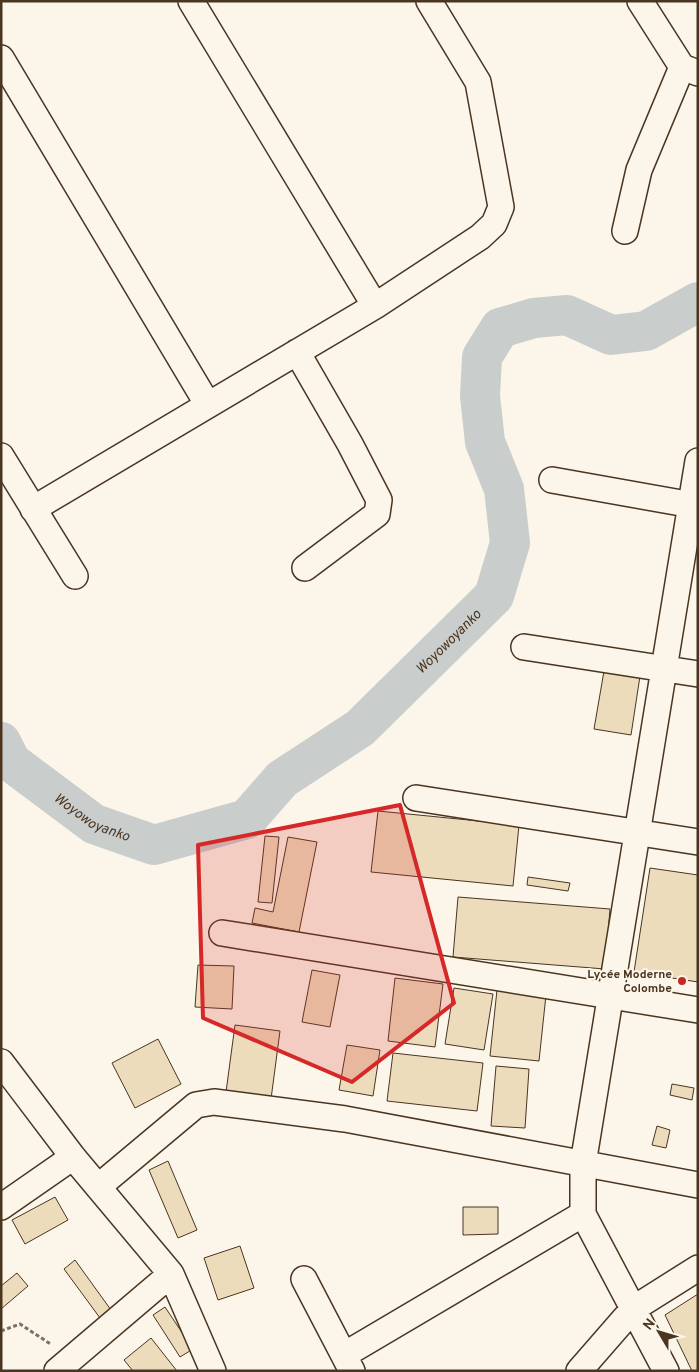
<svg xmlns="http://www.w3.org/2000/svg" width="699" height="1372" viewBox="0 0 699 1372" font-family="Overpass,sans-serif">
<style>
.lines{fill:none;stroke-linecap:round;stroke-linejoin:round}
.river{stroke:#c9cecd;stroke-width:40}
.building{fill:#ecdcbc;stroke:#4a3520}
.minor-casing{stroke:#4a3520;stroke-width:28}
.path{stroke:#7f6f5c;stroke-width:3;stroke-dasharray:4 2.5;stroke-linecap:butt}
.minor{stroke:#fbf6e9;stroke-width:25}
.marked{fill:#d62828;fill-opacity:0.2;stroke:#d62828;stroke-width:4;stroke-linejoin:round}
.poi-dot{fill:#c62828;stroke:#fbf6e9;stroke-width:2}
.labels{text-anchor:middle;stroke-width:4;stroke-linejoin:round;paint-order:stroke}
.poi-label{font-size:12px;font-weight:bold;fill:#4a3520;stroke:#fbf6e9;text-anchor:end}
.water-label{font-size:14px;font-style:italic;fill:#4a3520;stroke:#fbf6e9}
</style>
<rect width="100%" height="100%" fill="#fbf6e9"/>
<g class="lines">
<path class="river" id="s1" d="M 1,742 L 11,762 L 94,824 L 154,845 L 247,819 L 282,779 L 360,728 L 494,596 L 510,543 L 504,489 L 485,442 L 480,396 L 482,357 L 500,328 L 534,318 L 567,315 L 611,335 L 646,331 L 698,302"/>
</g>
<path class="building" d="M 604,671 L 640,676 L 631,735 L 594,729 Z
M 378,811 L 519,825 L 513,886 L 371,872 Z
M 265,836 L 279,837 L 272,903 L 258,902 Z
M 288,837 L 317,842 L 299,932 L 252,923 L 255,908 L 273,912 Z
M 650,868 L 698,875 L 698,982 L 634,972 Z
M 528,877 L 570,883 L 568,891 L 527,885 Z
M 458,897 L 610,909 L 605,969 L 453,957 Z
M 198,965 L 234,966 L 232,1009 L 195,1007 Z
M 312,970 L 340,975 L 330,1027 L 302,1022 Z
M 395,978 L 443,984 L 435,1047 L 388,1041 Z
M 454,988 L 493,994 L 484,1050 L 445,1044 Z
M 497,990 L 546,995 L 539,1061 L 490,1056 Z
M 235,1025 L 280,1031 L 271,1099 L 226,1092 Z
M 158,1039 L 181,1084 L 135,1108 L 112,1063 Z
M 347,1045 L 380,1050 L 373,1096 L 339,1090 Z
M 393,1053 L 483,1063 L 477,1111 L 387,1101 Z
M 496,1066 L 529,1069 L 525,1128 L 491,1126 Z
M 672,1084 L 694,1088 L 692,1100 L 670,1095 Z
M 657,1126 L 670,1130 L 666,1148 L 652,1145 Z
M 168,1161 L 197,1230 L 178,1238 L 149,1170 Z
M 55,1197 L 68,1220 L 25,1244 L 12,1220 Z
M 463,1207 L 498,1207 L 498,1234 L 463,1235 Z
M 240,1246 L 254,1288 L 218,1300 L 204,1258 Z
M 75,1260 L 111,1310 L 100,1318 L 64,1269 Z
M 17,1273 L 28,1286 L 1,1309 L 1,1286 Z
M 698,1294 L 698,1371 L 692,1371 L 665,1315 Z
M 165,1307 L 193,1349 L 180,1357 L 153,1315 Z
M 151,1338 L 177,1371 L 133,1371 L 124,1360 Z"/>
<g class="lines">
<defs>
<path id="minor" d="M 191,1 L 375,306
M 640,1 L 682,67 L 698,73
M 1,58 L 208,405
M 625,231 L 639,170 L 682,67
M 297,352 L 350,444 L 379,500 L 377,514 L 305,568
M 1,456 L 75,576
M 552,480 L 698,506
M 33,509 L 375,306 L 480,237 L 494,224 L 501,207 L 478,82 L 429,1
M 524,647 L 698,674
M 416,798 L 698,842
M 222,933 L 698,1010
M 1,1062 L 73,1157 L 171,1274 L 213,1371
M 98,1187 L 196,1105 L 214,1102 L 345,1119 L 698,1185
M 1,1207 L 73,1157
M 304,1279 L 352,1371
M 344,1355 L 583,1214
M 57,1371 L 171,1274
M 579,1371 L 633,1309 L 698,1268
M 666,1371 L 583,1214 L 583,1164 L 698,461"/>
</defs>
<use href="#minor" class="minor-casing"/>
<path class="path" d="M 1,1331 L 20,1324 L 52,1345"/>
<use href="#minor" class="minor"/>
</g>
<path class="marked" d="M 400,805 L 454,1003 L 352,1082 L 203,1018 L 198,845 Z"/>
<circle class="poi-dot" cx="682" cy="981" r="5"/>
<g class="labels">
<g class="poi-label">
<text x="672" y="978">Lycée Moderne<tspan x="672" dy="14">Colombe</tspan></text>
</g>
<g class="water-label">
<text dy="5" stroke="none"><textPath href="#s1" startOffset="556">Woyowoyanko</textPath></text>
<text dy="5" stroke="none"><textPath href="#s1" startOffset="121">Woyowoyanko</textPath></text>
</g>
</g>
<rect width="699" height="1372" fill="none" stroke="#4a3520" stroke-width="5"/>
<g transform="translate(659 1332) rotate(308)" stroke="#fbf6e9" stroke-width="4" paint-order="stroke">
<path d="M0-4L9 19L0 12L-9 19Z" fill="#4a3520"/>
<text y="-8" font-size="14" font-weight="bold" text-anchor="middle" fill="#4a3520">N</text>
</g>
</svg>
